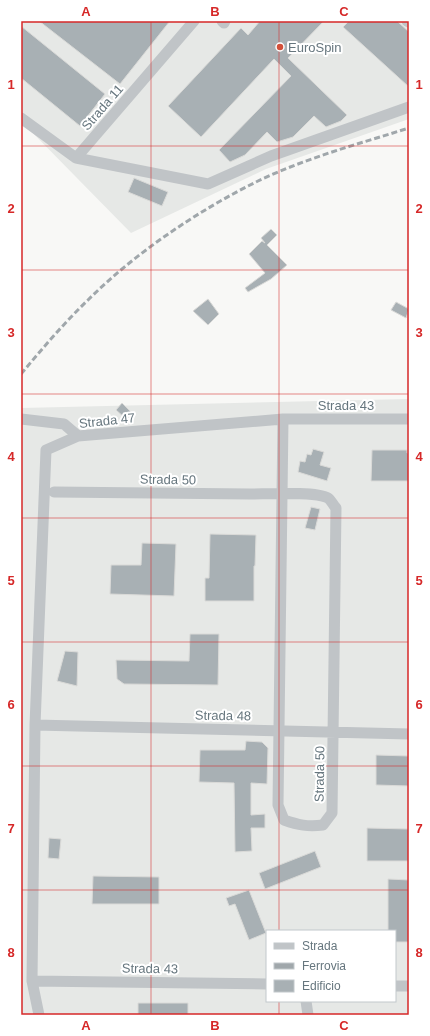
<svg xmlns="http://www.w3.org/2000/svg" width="430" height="1036" viewBox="0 0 430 1036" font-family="Arial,sans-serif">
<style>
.built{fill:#e6e8e6;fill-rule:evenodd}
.building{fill:#a8b0b4;stroke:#dadad8}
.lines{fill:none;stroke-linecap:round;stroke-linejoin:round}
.minor{stroke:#c0c4c7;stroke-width:11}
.rail{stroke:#a0a7ab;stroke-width:3;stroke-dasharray:6 3;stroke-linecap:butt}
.grid{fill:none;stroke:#d62828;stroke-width:1;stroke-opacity:0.55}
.poi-dot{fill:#d3503b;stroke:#fff;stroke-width:1.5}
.labels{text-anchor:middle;stroke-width:4;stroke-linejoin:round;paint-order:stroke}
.poi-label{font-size:13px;fill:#66767e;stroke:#fff;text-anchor:start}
.street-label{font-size:13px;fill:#66767e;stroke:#fff}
.neatline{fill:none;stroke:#d62828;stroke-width:1.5}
.grid-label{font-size:13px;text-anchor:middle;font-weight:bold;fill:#d62828}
</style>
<rect width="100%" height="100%" fill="#f8f8f6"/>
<path class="built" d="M 21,21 L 409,21 L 409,119 L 266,169 L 131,233 L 21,121 Z
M 409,399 L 409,1015 L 21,1015 L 21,408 ZM 267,931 L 395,931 L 395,1001 L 267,1001 Z"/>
<path class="building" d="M 39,21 L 170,21 L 120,84 Z
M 260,21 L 324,21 L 288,58 L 347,115 L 341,121 L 326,127 L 314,116 L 293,137 L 277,142 L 267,132 L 245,155 L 230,162 L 219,150 L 291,76 L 274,59 L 201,137 L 168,106 L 241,28 L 248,35 Z
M 349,21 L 397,21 L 409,32 L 409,87 L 343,27 Z
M 21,26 L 105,94 L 80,126 L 21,78 Z
M 134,178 L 168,192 L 162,206 L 128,192 Z
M 271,229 L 277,235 L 267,245 L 287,265 L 271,279 L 248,292 L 245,288 L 265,273 L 249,254 L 262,241 L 265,243 L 261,238 Z
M 208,299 L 219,314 L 208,325 L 193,311 Z
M 396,302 L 409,309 L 406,318 L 391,310 Z
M 122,403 L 131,412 L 125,418 L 116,410 Z
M 313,449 L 324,452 L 320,465 L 331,468 L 327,481 L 298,472 L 300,461 L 305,462 L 307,454 L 311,455 Z
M 372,450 L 407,450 L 407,453 L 409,453 L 409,481 L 371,481 Z
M 311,507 L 320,509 L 315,530 L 305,528 Z
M 210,534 L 256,535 L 255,566 L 254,566 L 254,601 L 205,601 L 205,578 L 209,578 Z
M 142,543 L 176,544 L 174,596 L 110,594 L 111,565 L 141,565 Z
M 190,634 L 219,634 L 218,685 L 124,684 L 117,679 L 116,660 L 189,661 Z
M 65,651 L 78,652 L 77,686 L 57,681 Z
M 246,741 L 262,742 L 268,748 L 267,784 L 251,783 L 251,815 L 265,814 L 265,828 L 251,828 L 252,851 L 235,852 L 234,783 L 199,782 L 200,750 L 245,750 Z
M 376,755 L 409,756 L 409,786 L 376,785 Z
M 367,828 L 409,829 L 409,861 L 367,861 Z
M 49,838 L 61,839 L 59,859 L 48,858 Z
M 315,851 L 321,867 L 265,889 L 259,873 Z
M 93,876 L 159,877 L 159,904 L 92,904 Z
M 388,879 L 409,880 L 409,942 L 395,942 L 395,931 L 388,931 Z
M 249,890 L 266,933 L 249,940 L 235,904 L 229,906 L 226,898 Z
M 138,1003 L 188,1003 L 188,1015 L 138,1015 Z"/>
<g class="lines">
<path class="minor" d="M 222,21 L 224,23 L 225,21
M 407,21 L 409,22
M 21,118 L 76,158 L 194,21
M 76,158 L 208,184 L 271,156 L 409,107
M 21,419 L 64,424 L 78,436
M 54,492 L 250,494 C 266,494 316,491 328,498 C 331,500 333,505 336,508 L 332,813 L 323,825 C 308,827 298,825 284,820 L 278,805 L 283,419
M 35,725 L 409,734
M 32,981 L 267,984
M 395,986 L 409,986
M 306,1001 L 308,1015
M 39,1015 L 32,981 L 35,725 L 46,450 L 78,436 L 283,419 L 409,419"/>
<path class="rail" d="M 21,374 C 42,349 64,323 88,300 C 135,253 199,210 258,181 C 306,158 358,144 409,128"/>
</g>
<path class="grid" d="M 151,21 L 151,1015M 279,21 L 279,931M 21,146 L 409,146M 21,270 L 409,270M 21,394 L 409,394M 21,518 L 409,518M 21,642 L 409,642M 21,766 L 409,766M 21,890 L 409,890M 279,1001 L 279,1015"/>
<circle class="poi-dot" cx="280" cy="47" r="4"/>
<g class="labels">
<g class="poi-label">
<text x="288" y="52">EuroSpin</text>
</g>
<g class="street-label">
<text transform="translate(102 107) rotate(-49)" y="5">Strada 11</text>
<text x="346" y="410">Strada 43</text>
<text transform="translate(107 420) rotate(-6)" y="5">Strada 47</text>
<text transform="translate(168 479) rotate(1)" y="5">Strada 50</text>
<text transform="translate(223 715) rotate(1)" y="5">Strada 48</text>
<text transform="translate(319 774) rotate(-89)" y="5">Strada 50</text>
<text transform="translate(150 968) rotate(1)" y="5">Strada 43</text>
</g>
</g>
<rect width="430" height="1036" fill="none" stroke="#ffffff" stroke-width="44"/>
<rect x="266" y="930" width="130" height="72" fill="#ffffff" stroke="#c2c8cb"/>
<rect x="274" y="943" width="20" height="6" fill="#c0c4c7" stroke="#c2c8cb"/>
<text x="302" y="950" font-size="12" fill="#66767e">Strada</text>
<rect x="274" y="963" width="20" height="6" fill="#a0a7ab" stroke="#c2c8cb"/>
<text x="302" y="970" font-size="12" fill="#66767e">Ferrovia</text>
<rect x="274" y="980" width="20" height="12" fill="#a8b0b4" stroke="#c2c8cb"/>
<text x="302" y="990" font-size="12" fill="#66767e">Edificio</text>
<rect x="22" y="22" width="386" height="992" class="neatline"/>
<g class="grid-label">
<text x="86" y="16">A</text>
<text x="215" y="16">B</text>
<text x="344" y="16">C</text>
<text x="11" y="89">1</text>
<text x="419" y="89">1</text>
<text x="11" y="213">2</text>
<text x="419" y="213">2</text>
<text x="11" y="337">3</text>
<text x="419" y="337">3</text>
<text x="11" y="461">4</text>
<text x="419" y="461">4</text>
<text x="11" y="585">5</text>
<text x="419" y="585">5</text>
<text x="11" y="709">6</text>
<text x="419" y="709">6</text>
<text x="11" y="833">7</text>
<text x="419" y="833">7</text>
<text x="11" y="957">8</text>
<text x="419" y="957">8</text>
<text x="86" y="1030">A</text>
<text x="215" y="1030">B</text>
<text x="344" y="1030">C</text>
</g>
</svg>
